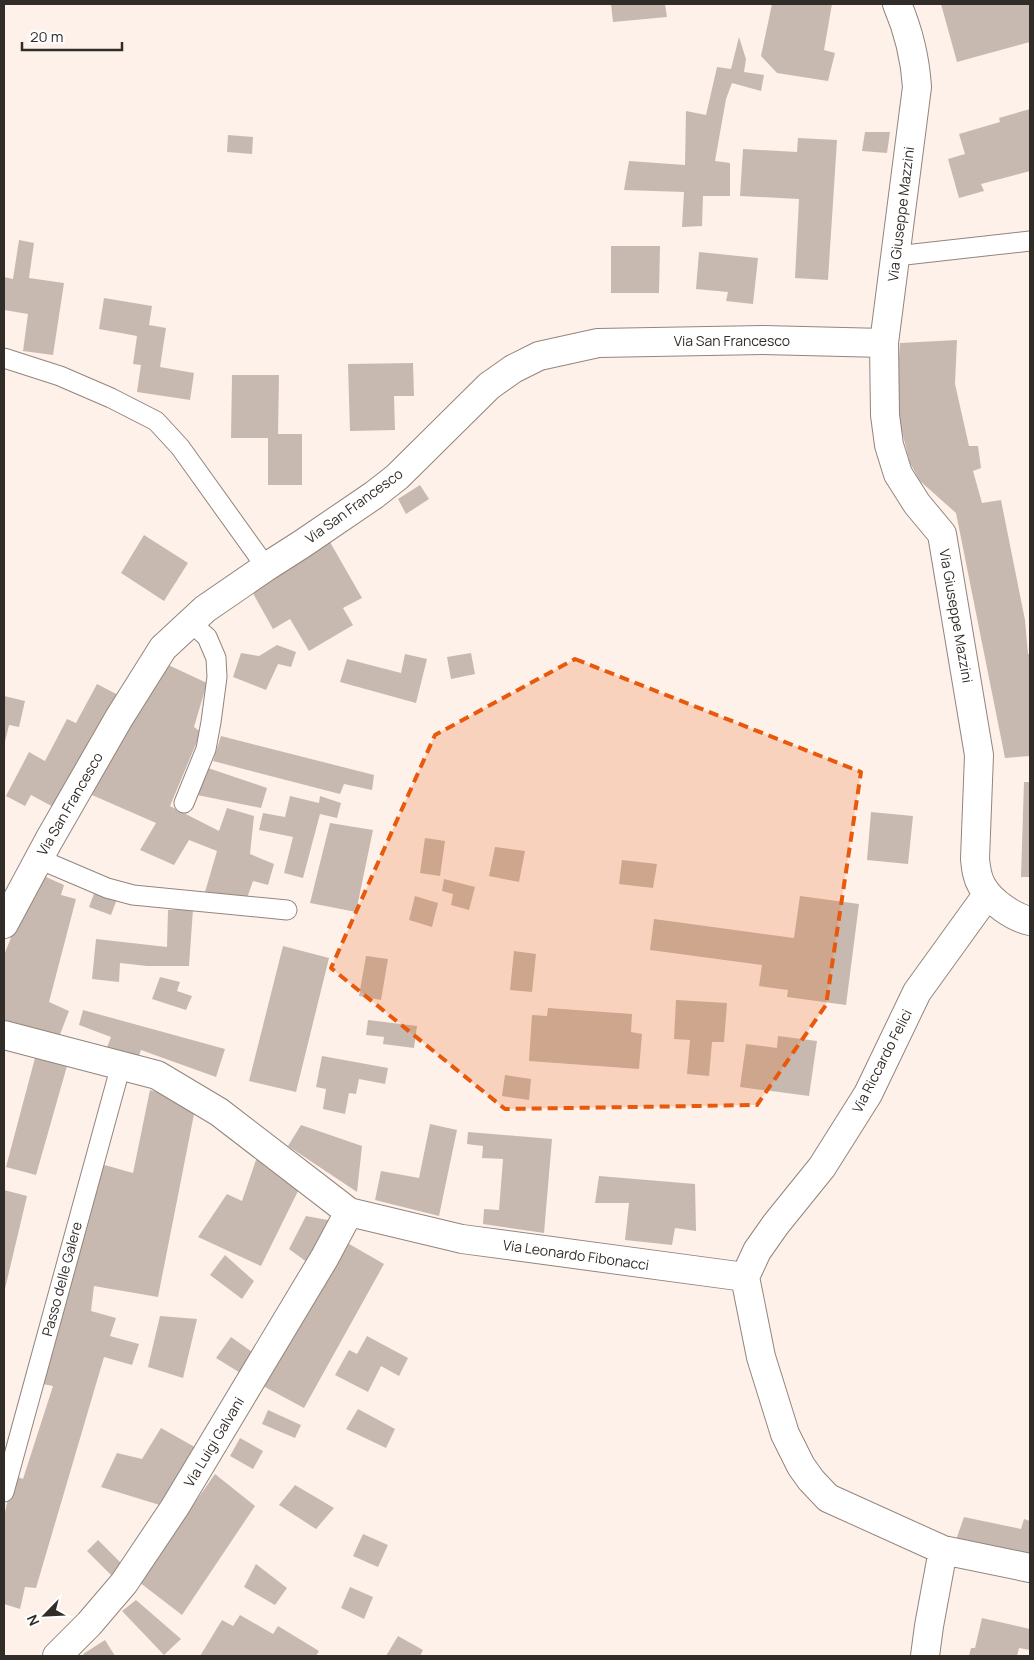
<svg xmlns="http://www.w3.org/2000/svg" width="1034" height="1660" viewBox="0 0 1034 1660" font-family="Manrope,sans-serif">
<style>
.building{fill:#c8b9b0}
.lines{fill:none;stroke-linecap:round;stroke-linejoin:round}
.service-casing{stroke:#93857c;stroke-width:21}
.minor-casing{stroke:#93857c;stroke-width:30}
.service{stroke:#fff;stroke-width:19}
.minor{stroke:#fff;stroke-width:28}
.marked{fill:#e8590c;fill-opacity:0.2;stroke:#e8590c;stroke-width:4;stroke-dasharray:10 6;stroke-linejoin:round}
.labels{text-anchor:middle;stroke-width:4.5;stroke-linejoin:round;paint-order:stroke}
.street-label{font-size:14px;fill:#322c28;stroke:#fff}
</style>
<rect width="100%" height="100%" fill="#fef1ea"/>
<path class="building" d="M 611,4 L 665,4 L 667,17 L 613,22 Z
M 772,4 L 832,4 L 824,50 L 835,53 L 828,81 L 777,73 L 761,56 Z
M 941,4 L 1030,4 L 1030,42 L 957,62 Z
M 739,37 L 746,59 L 744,72 L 764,75 L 761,91 L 732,83 L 726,99 L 715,161 L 730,163 L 730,196 L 703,196 L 702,226 L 682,227 L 684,192 L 624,190 L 629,161 L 685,165 L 686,111 L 706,115 L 717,67 L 731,69 Z
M 1030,109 L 1030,171 L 981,184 L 984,191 L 959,198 L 948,159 L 965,154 L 959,134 L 1000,122 L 999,118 Z
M 865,132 L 890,132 L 887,153 L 862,151 Z
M 228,135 L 253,137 L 252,154 L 227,152 Z
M 798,138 L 837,140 L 828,280 L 795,278 L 799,199 L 740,196 L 743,149 L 797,152 Z
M 19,240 L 34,243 L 29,278 L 64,283 L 53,355 L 23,351 L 28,314 L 4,310 L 4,277 L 13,279 Z
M 611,246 L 660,246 L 659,293 L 611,293 Z
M 699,252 L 758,258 L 753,304 L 726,301 L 728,292 L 696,289 Z
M 104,298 L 152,306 L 149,325 L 166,328 L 160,367 L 194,373 L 190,400 L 137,392 L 141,365 L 133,364 L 137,336 L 99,329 Z
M 957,340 L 955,384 L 969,446 L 978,446 L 981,468 L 973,471 L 982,503 L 1001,500 L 1025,620 L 1028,654 L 1030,654 L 1030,756 L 1005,758 L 956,513 L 920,481 L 910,463 L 900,424 L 896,397 L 900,343 Z
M 413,363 L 414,396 L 394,396 L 395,430 L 350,431 L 348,364 Z
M 232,375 L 279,375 L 278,434 L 302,434 L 302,485 L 268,485 L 268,438 L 231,438 Z
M 420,485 L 429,499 L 406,514 L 398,499 Z
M 144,535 L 188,563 L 164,601 L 121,573 Z
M 330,542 L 362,598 L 343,608 L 353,625 L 309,651 L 290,619 L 273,629 L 250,588 Z
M 277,645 L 296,652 L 291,667 L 278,664 L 266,690 L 233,677 L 241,653 L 259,656 Z
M 471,653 L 475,674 L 451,679 L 447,657 Z
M 405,654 L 427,659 L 416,703 L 340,682 L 347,659 L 401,673 Z
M 164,663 L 207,683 L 194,727 L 201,732 L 170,806 L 219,831 L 227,808 L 254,816 L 250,854 L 274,864 L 268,885 L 253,881 L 247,898 L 205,892 L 217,851 L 189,840 L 174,865 L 140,850 L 156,823 L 92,795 Z
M 97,684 L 120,696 L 59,810 L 31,795 L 25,806 L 6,796 L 29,752 L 45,761 L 67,719 L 76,723 Z
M 4,696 L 25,701 L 19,727 L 9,725 L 4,746 Z
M 221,736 L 374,775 L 372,790 L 344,784 L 340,794 L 213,761 Z
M 208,768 L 267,788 L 261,808 L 197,795 Z
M 1024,782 L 1030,782 L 1030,877 L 1021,877 Z
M 290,796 L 319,803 L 320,796 L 341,803 L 337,818 L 320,814 L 303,878 L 284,873 L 293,837 L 259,830 L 263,813 L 285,817 Z
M 871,812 L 913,816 L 908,864 L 867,860 Z
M 330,823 L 373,830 L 356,912 L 310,903 Z
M 425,838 L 445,841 L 440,876 L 420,873 Z
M 495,847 L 525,851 L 519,882 L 489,876 Z
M 622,860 L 657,864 L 653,888 L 619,884 Z
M 37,873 L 64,885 L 61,895 L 76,899 L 49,1002 L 69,1011 L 59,1037 L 4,1020 L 4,955 Z
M 444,879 L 475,887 L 469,910 L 451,905 L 453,894 L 442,891 Z
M 95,891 L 117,899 L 111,915 L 89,907 Z
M 415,896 L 438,903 L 432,927 L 409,920 Z
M 800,896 L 859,904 L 846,1005 L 787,997 L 788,990 L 759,986 L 762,965 L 650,950 L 654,919 L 794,938 Z
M 193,909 L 189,966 L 147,966 L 120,963 L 119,982 L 92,979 L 96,939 L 167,947 L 168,910 Z
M 283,946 L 329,958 L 296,1092 L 249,1081 Z
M 514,951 L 536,954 L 532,992 L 510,990 Z
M 366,956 L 388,959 L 381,1000 L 359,996 Z
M 160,977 L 180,982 L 177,991 L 192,996 L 186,1010 L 152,999 Z
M 676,1000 L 727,1003 L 724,1042 L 712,1042 L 709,1076 L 687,1074 L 690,1040 L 674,1039 Z
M 548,1008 L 632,1014 L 631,1032 L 642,1034 L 639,1069 L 529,1061 L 532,1015 L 547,1016 Z
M 83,1010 L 225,1049 L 216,1077 L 141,1050 L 137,1061 L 106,1050 L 111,1037 L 79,1025 Z
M 368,1020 L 417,1026 L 414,1048 L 383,1044 L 384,1037 L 366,1035 Z
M 778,1036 L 817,1041 L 809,1096 L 740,1087 L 746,1044 L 777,1048 Z
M 322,1056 L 388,1068 L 385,1084 L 359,1079 L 356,1094 L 349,1093 L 345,1114 L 323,1109 L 326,1089 L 316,1087 Z
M 35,1058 L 67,1066 L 36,1175 L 6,1167 Z
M 505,1075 L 531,1079 L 529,1100 L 502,1096 Z
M 150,1090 L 196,1104 L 158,1297 L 94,1286 L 91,1311 L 116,1318 L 110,1336 L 139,1344 L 132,1365 L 104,1357 L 36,1588 L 25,1587 L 20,1609 L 4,1604 L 4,1517 L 13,1475 L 23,1479 L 53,1386 L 43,1384 L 101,1164 L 133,1173 Z
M 430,1124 L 457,1130 L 439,1216 L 375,1200 L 381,1171 L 419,1178 Z
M 301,1125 L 362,1146 L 357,1192 L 288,1146 Z
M 468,1132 L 552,1139 L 544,1233 L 483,1224 L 484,1209 L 499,1210 L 503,1159 L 482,1158 L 483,1146 L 467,1144 Z
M 258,1154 L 301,1185 L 261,1266 L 198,1237 L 227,1194 L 242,1201 Z
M 599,1176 L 695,1184 L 696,1231 L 675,1228 L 672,1245 L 625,1240 L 629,1203 L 595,1203 Z
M 4,1190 L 27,1196 L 4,1293 Z
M 306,1216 L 333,1221 L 308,1263 L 289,1249 Z
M 344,1241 L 384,1264 L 304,1408 L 263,1386 Z
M 225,1255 L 254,1281 L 242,1299 L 210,1275 Z
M 160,1316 L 197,1319 L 183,1378 L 148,1367 Z
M 367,1336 L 408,1358 L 399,1376 L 381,1366 L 368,1392 L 335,1375 L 349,1350 L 357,1354 Z
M 231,1337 L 255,1354 L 242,1374 L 216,1358 Z
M 358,1409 L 395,1429 L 386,1448 L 346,1429 Z
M 268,1410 L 301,1425 L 295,1438 L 262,1424 Z
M 161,1428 L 200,1450 L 163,1506 L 101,1487 L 117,1453 L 142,1459 Z
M 240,1438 L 263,1451 L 253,1469 L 230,1456 Z
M 215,1474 L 255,1506 L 182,1615 L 139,1582 Z
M 295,1485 L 334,1508 L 316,1529 L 279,1505 Z
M 964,1517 L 1021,1529 L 1024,1519 L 1030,1521 L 1030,1557 L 956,1540 Z
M 363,1534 L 388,1545 L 378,1567 L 353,1556 Z
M 98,1540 L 122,1564 L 111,1575 L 87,1551 Z
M 256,1564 L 287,1588 L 275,1605 L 244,1587 Z
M 350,1587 L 373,1597 L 364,1619 L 341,1608 Z
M 136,1600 L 181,1639 L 164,1655 L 122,1611 Z
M 240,1615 L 273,1634 L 278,1626 L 319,1651 L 316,1656 L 200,1656 L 222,1620 L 233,1626 Z
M 982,1618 L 1030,1629 L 1030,1650 L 1019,1648 L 1017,1656 L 969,1656 L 971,1648 L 975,1648 Z
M 398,1636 L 423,1650 L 420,1656 L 386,1656 Z
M 105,1640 L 115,1656 L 85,1656 L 83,1654 Z"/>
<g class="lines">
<defs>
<path id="service" d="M 896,256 L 1030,241
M 4,358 L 60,376 L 111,398 L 156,421 L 180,447 L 266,567
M 184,803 L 206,749 L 211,722 L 217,677 L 216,658 L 207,637 L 190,622
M 39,859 L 107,888 L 133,895 L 287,910
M 4,1492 L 121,1065"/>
<path id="minor" d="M 897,4 C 909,32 915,56 917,87 L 884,343 L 885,415 L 889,445 L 898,474 L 917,504 L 942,534 L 979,755 L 975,859 C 976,869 977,878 982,886 C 991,902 1013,917 1030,921
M 4,924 L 49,840 L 119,718 L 163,648 L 205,609 L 266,567 L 302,544 L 374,495 L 397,477 L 489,386 L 513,369 L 539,356 L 598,343 L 763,340 L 884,343
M 4,1035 L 157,1075 L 219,1112 L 349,1212 L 462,1239 L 745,1277
M 745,1277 L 757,1251 L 776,1224 L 822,1167 L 868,1094 L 917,992 L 987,895
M 745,1277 L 761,1357 L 785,1434 L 801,1466 L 811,1480 L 828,1498 L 943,1550 L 1030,1568
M 57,1656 L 89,1624 L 124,1583 L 175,1507 L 325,1257 L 349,1212
M 925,1656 L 929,1626 L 943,1550"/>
</defs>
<use href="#service" class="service-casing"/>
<use href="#minor" class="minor-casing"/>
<use href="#service" class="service"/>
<use href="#minor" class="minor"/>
</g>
<path class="marked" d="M 575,659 L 861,772 L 826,1005 L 757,1105 L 505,1109 L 331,968 L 435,735 Z"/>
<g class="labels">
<g class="street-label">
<text transform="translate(901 214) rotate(-83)" y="5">Via Giuseppe Mazzini</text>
<text x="732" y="346">Via San Francesco</text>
<text transform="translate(354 506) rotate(-36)" y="5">Via San Francesco</text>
<text transform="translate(956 616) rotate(80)" y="5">Via Giuseppe Mazzini</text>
<text transform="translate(70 804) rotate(-60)" y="5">Via San Francesco</text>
<text transform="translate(882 1061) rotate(-63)" y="5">Via Riccardo Felici</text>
<text transform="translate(576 1255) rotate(8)" y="5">Via Leonardo Fibonacci</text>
<text transform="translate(62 1279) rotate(-75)" y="5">Passo delle Galere</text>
<text transform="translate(214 1442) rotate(-59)" y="5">Via Luigi Galvani</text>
</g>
</g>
<rect width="1034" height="1660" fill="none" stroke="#322c28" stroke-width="10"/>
<g transform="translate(45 1615) rotate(246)" stroke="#ffffff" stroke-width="4" paint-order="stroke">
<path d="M0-4L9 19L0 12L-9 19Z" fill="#322c28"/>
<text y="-8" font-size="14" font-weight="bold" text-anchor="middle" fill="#322c28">N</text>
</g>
<path d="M22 42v8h100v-8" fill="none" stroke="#322c28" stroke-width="2.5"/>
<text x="30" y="42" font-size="15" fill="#322c28" stroke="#ffffff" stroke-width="4" paint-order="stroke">20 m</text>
</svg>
